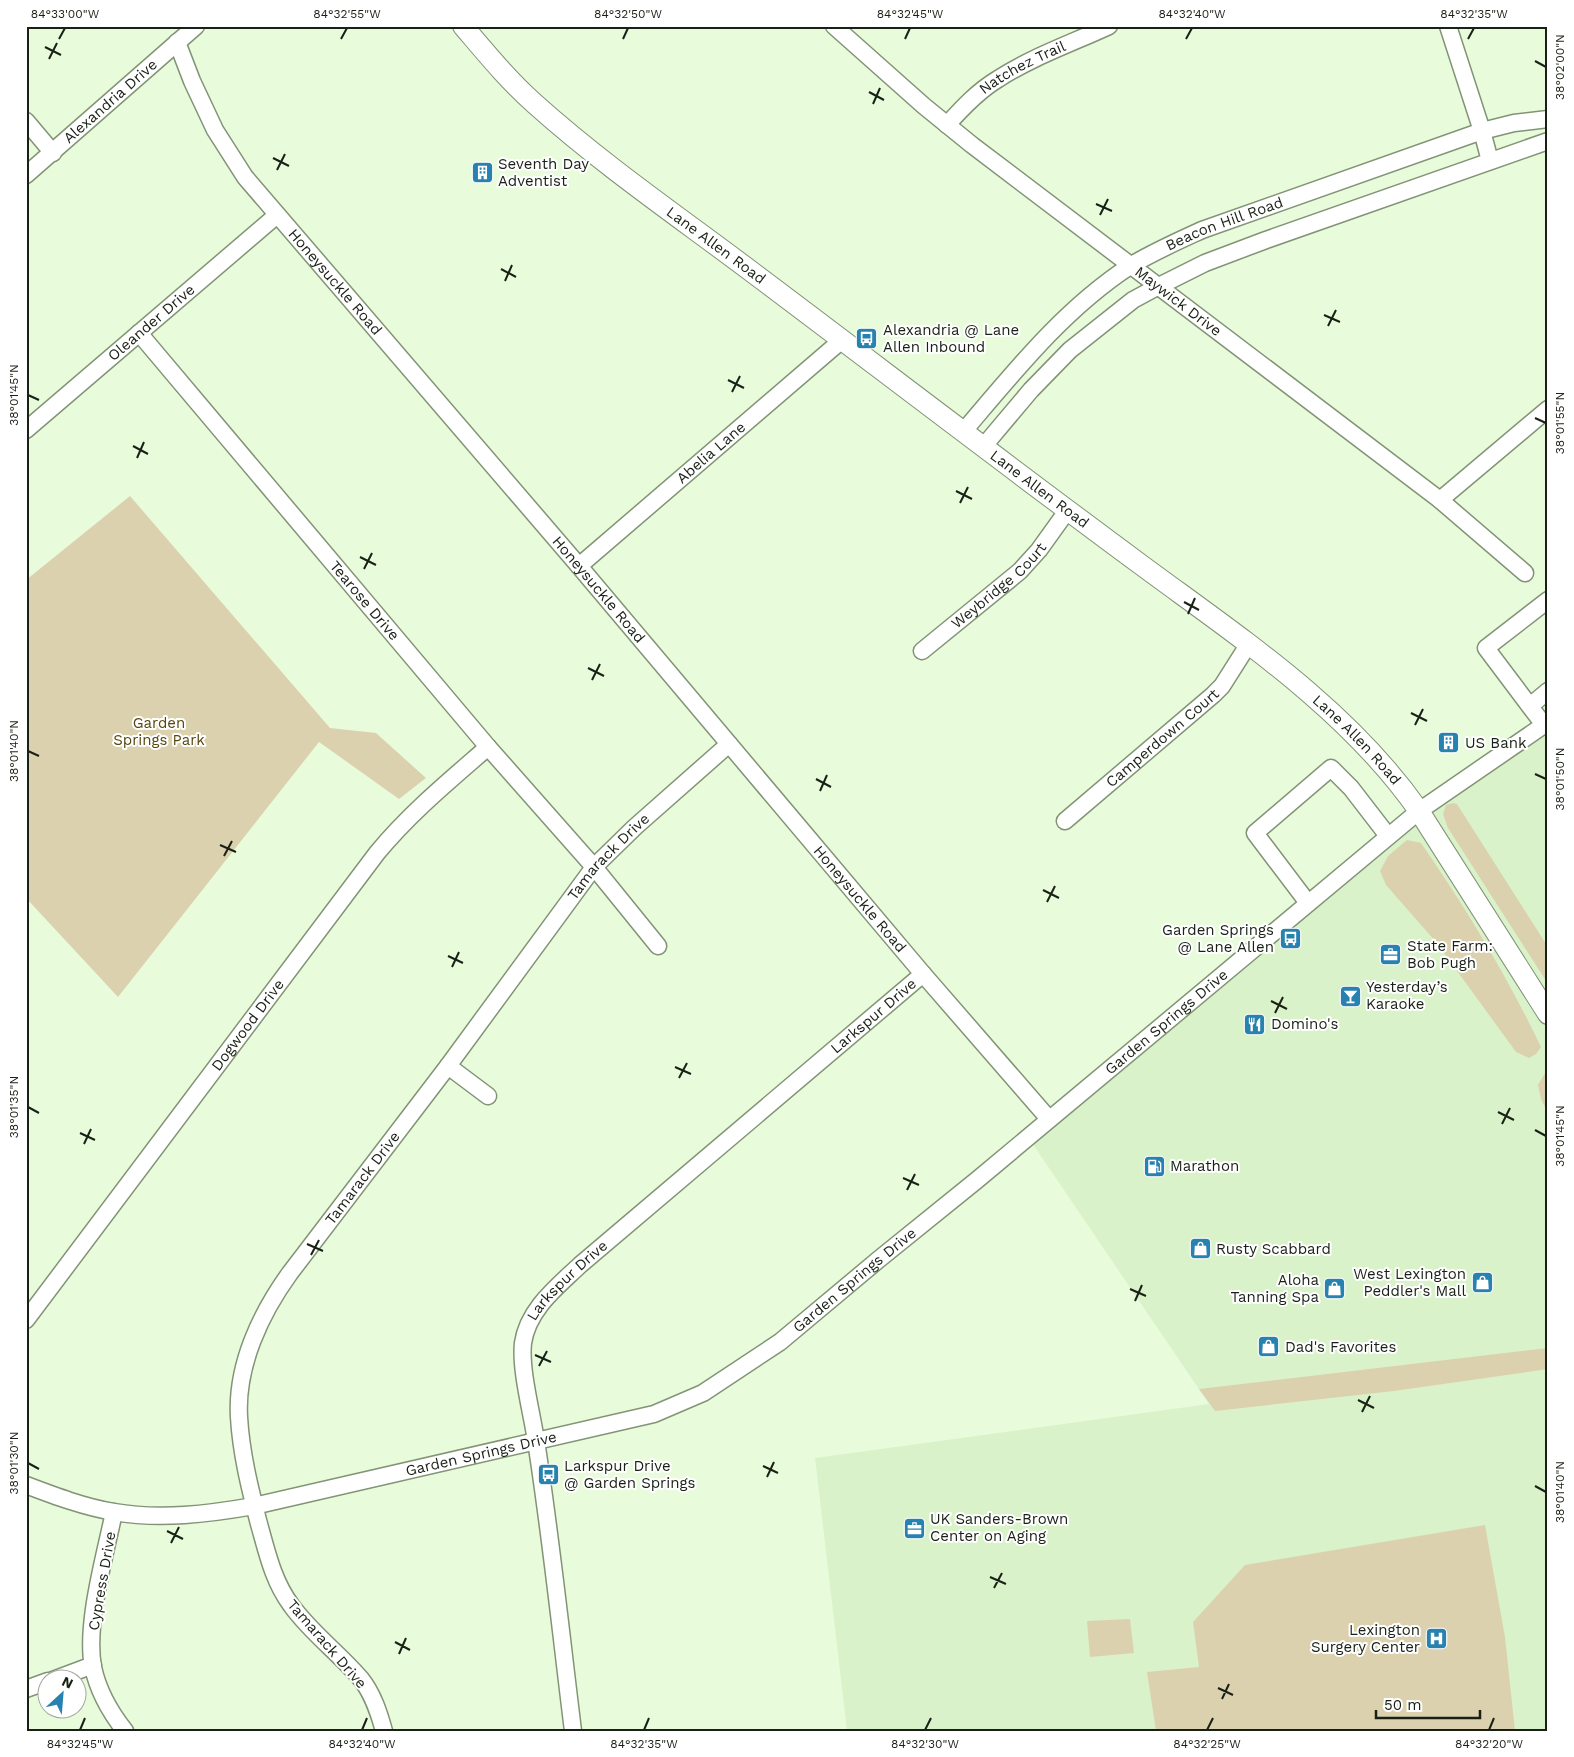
<svg xmlns="http://www.w3.org/2000/svg" width="1574" height="1757" viewBox="0 0 1574 1757" font-family="'Work Sans',sans-serif">
<style>
.built{fill:#daf2ca}
.green{fill:#dcd1af}
.lines{fill:none;stroke-linecap:round;stroke-linejoin:round}
.minor-casing{stroke:#829376;stroke-width:19}
.major-casing{stroke:#829376;stroke-width:22}
.minor{stroke:#fff;stroke-width:16}
.major{stroke:#fff;stroke-width:20}
.ticks{fill:none;stroke:#192015;stroke-width:2}
.labels{text-anchor:middle;stroke-width:4;stroke-linejoin:round;paint-order:stroke}
.street-label{font-size:15px;fill:#192015;stroke:#fff}
.poi-label{font-size:15px;fill:#192015;stroke:#fff;text-anchor:start}
.park-label{font-size:15px;fill:#57470f;stroke:#fff}
.neatline{fill:none;stroke:#192015;stroke-width:2}
.ticks-label{font-size:12px;text-anchor:middle;fill:#192015}
</style>
<rect width="100%" height="100%" fill="#e8fcdc"/>
<path class="built" d="M 1548,724 L 1548,1731 L 847,1731 L 815,1458 L 1209,1404 L 1028,1137 L 1419,811 Z"/>
<path class="green" d="M 130,496 L 330,728 L 376,733 L 426,778 L 399,799 L 319,742 L 118,997 L 26,898 L 26,580 Z
M 1453,803 L 1457,804 L 1548,947 L 1548,984 L 1448,828 L 1443,814 L 1446,805 Z
M 1407,840 L 1421,843 C 1466,908 1507,976 1541,1047 L 1536,1054 L 1529,1058 L 1516,1052 L 1436,942 L 1386,885 L 1380,871 L 1388,856 Z
M 1545,1073 L 1548,1073 L 1548,1113 L 1541,1099 L 1538,1085 Z
M 1548,1348 L 1548,1369 L 1394,1391 L 1215,1411 L 1199,1389 Z
M 1485,1525 L 1505,1637 L 1515,1731 L 1156,1731 L 1147,1672 L 1199,1667 L 1193,1622 L 1245,1565 Z
M 1130,1619 L 1134,1653 L 1090,1657 L 1087,1621 Z"/>
<g class="lines">
<defs>
<g id="minor">
<path id="s1" d="M 834,26 L 924,106 L 972,145 L 1440,500 L 1525,573"/>
<path d="M 1448,26 L 1482,131 L 1490,161"/>
<path id="s2" d="M 177,42 L 192,81 L 215,130 L 245,177 L 579,566 L 923,974 L 1049,1119"/>
<path d="M 26,121 L 53,153"/>
<path id="s3" d="M 947,125 C 962,108 978,91 998,79 C 1032,57 1072,43 1109,26"/>
<path id="s4" d="M 26,175 L 196,26"/>
<path id="s5" d="M 139,333 L 488,747 L 594,867 L 658,946"/>
<path id="s6" d="M 26,430 L 277,215"/>
<path id="s7" d="M 963,432 C 1014,372 1064,309 1130,266 C 1153,252 1178,241 1202,230 L 1482,131 L 1514,123 L 1548,119"/>
<path d="M 983,447 L 1031,390 L 1070,350 L 1133,300 L 1157,287 L 1205,263 L 1266,240 L 1548,141"/>
<path d="M 1440,500 L 1548,409"/>
<path id="s8" d="M 579,566 L 842,340"/>
<path id="s9" d="M 922,651 L 1020,571 L 1039,550 L 1067,511"/>
<path d="M 1530,706 L 1548,691"/>
<path d="M 1544,725 L 1486,648 L 1548,600"/>
<path id="s10" d="M 1065,821 L 1213,695 L 1222,686 L 1248,645"/>
<path d="M 1308,903 L 1255,833 L 1331,768 L 1351,788 L 1388,836"/>
<path d="M 448,1066 L 488,1096"/>
<path id="s11" d="M 26,1320 L 377,853 C 410,813 449,781 488,747"/>
<path id="s12" d="M 26,1485 C 55,1496 84,1507 114,1512 C 161,1520 208,1514 254,1506 L 654,1414 L 703,1393 L 780,1342 L 878,1260 L 977,1180 L 1419,811 L 1544,725 L 1548,724"/>
<path d="M 114,1512 C 105,1556 85,1624 93,1667 C 98,1691 110,1712 125,1731"/>
<path d="M 53,1680 L 93,1665"/>
<path d="M 26,1689 L 48,1681"/>
<path id="s13" d="M 384,1731 C 379,1713 373,1694 361,1679 C 339,1653 311,1633 291,1605 C 273,1581 267,1552 259,1524 C 250,1489 241,1453 239,1417 C 236,1365 261,1313 290,1273 L 448,1066 L 594,867 L 635,827 L 729,744"/>
<path id="s14" d="M 573,1731 C 561,1634 551,1537 536,1441 C 532,1413 520,1370 523,1343 C 528,1309 557,1287 580,1265 L 923,974"/>
</g>
<g id="major">
<path id="s15" d="M 463,26 C 486,53 508,80 535,104 C 603,165 679,217 752,272 C 881,369 1010,468 1140,564 C 1240,638 1347,708 1419,811 L 1548,1014"/>
</g>
</defs>
<use href="#minor" class="minor-casing"/>
<use href="#major" class="major-casing"/>
<use href="#minor" class="minor"/>
<use href="#major" class="major"/>
</g>
<path class="ticks" d="M 59,39 L 65,28M 341,39 L 347,28M 623,39 L 628,28M 905,39 L 910,28M 1186,39 L 1192,28M 1468,39 L 1474,28M 45,47 L 61,55M 49,59 L 57,43M 1535,61 L 1546,67M 869,92 L 884,100M 873,104 L 880,88M 273,158 L 289,166M 277,170 L 285,154M 1096,204 L 1112,211M 1100,215 L 1108,199M 501,269 L 516,277M 505,281 L 512,265M 1324,315 L 1340,322M 1328,326 L 1336,310M 728,380 L 744,388M 732,392 L 740,376M 28,395 L 39,400M 1535,418 L 1546,423M 133,446 L 148,454M 137,458 L 144,442M 956,491 L 972,499M 960,503 L 968,487M 360,557 L 376,565M 364,569 L 372,553M 1184,602 L 1199,610M 1188,614 L 1195,598M 588,668 L 604,676M 592,680 L 600,664M 1411,713 L 1427,721M 1415,725 L 1423,709M 28,751 L 39,756M 1535,774 L 1546,779M 816,779 L 831,787M 820,791 L 827,775M 220,845 L 236,852M 224,856 L 232,841M 1043,890 L 1059,898M 1047,902 L 1055,886M 448,956 L 463,963M 452,967 L 459,952M 1271,1001 L 1287,1009M 1275,1013 L 1283,997M 675,1067 L 691,1074M 679,1078 L 687,1063M 28,1107 L 39,1113M 1498,1112 L 1514,1120M 1502,1124 L 1510,1108M 1535,1130 L 1546,1136M 80,1133 L 95,1140M 84,1144 L 91,1129M 903,1178 L 919,1185M 907,1190 L 915,1174M 307,1244 L 323,1251M 311,1255 L 319,1240M 1130,1289 L 1146,1296M 1135,1301 L 1142,1285M 535,1355 L 551,1362M 539,1366 L 547,1351M 1358,1400 L 1374,1408M 1362,1412 L 1370,1396M 28,1463 L 39,1469M 763,1466 L 778,1473M 767,1477 L 774,1462M 1535,1486 L 1546,1492M 167,1531 L 183,1539M 171,1543 L 179,1527M 990,1577 L 1006,1584M 994,1588 L 1002,1573M 395,1642 L 410,1650M 399,1654 L 406,1638M 1218,1688 L 1233,1695M 1222,1699 L 1229,1684M 80,1730 L 85,1718M 362,1730 L 367,1718M 644,1730 L 649,1718M 925,1730 L 931,1718M 1207,1730 L 1213,1718M 1489,1730 L 1494,1718"/>
<defs>
<symbol id="building-square" viewBox="-11 -11 22 22"><rect x="-9" y="-9" width="18" height="18" rx="4" fill="#2882b0" stroke="#fff"/><path d="M-4-6H4V6H1V3H-1V6H-4ZM-2.5-4.3h1.7v1.8h-1.7ZM.8-4.3h1.7v1.8H.8ZM-2.5-1h1.7V.8h-1.7ZM.8-1h1.7V.8H.8Z" fill="#fff"/></symbol>
<symbol id="bus-square" viewBox="-11 -11 22 22"><rect x="-9" y="-9" width="18" height="18" rx="4" fill="#2882b0" stroke="#fff"/><path d="M-5-6H5V4H4V6H2V4H-2V6H-4V4H-5ZM-3.5-4V0h7V-4ZM-3.5 1.2v1.5H-2V1.2ZM2 1.2v1.5H3.5V1.2Z" fill="#fff"/></symbol>
<symbol id="office-square" viewBox="-11 -11 22 22"><rect x="-9" y="-9" width="18" height="18" rx="4" fill="#2882b0" stroke="#fff"/><path d="M-6-3h4V-5.5h4V-3h4V5H-6ZM-1-4.5V-3h2v-1.5ZM-6 0V1H6V0Z" fill="#fff"/></symbol>
<symbol id="bar-square" viewBox="-11 -11 22 22"><rect x="-9" y="-9" width="18" height="18" rx="4" fill="#2882b0" stroke="#fff"/><path d="M-6-5H6L.8 .8V4.5H3.5V6h-7V4.5H-.8V.8Z" fill="#fff"/></symbol>
<symbol id="restaurant-square" viewBox="-11 -11 22 22"><rect x="-9" y="-9" width="18" height="18" rx="4" fill="#2882b0" stroke="#fff"/><path d="M-5-6h1v4h1v-4h1v4h1v-4h1v5L-1.5 .5V6h-2V.5L-5-1ZM5-6V6H3V1.5H1.5Q1.5-4 5-6Z" fill="#fff"/></symbol>
<symbol id="fuel-square" viewBox="-11 -11 22 22"><rect x="-9" y="-9" width="18" height="18" rx="4" fill="#2882b0" stroke="#fff"/><path d="M-5.5-6h7V0h2V4h1.3V-2.5L3-4.5l.8-.8L6-3V5H2.5V1h-1V6h-7ZM-4.2-4.7v3.2H.2V-4.7Z" fill="#fff"/></symbol>
<symbol id="shop-square" viewBox="-11 -11 22 22"><rect x="-9" y="-9" width="18" height="18" rx="4" fill="#2882b0" stroke="#fff"/><path d="M-5-2.5h2.3a2.7 3.5 0 0 1 5.4 0H5L5.5 6h-11ZM-1.5-2.5h3a1.5 2.3 0 0 0-3 0Z" fill="#fff"/></symbol>
<symbol id="hospital-square" viewBox="-11 -11 22 22"><rect x="-9" y="-9" width="18" height="18" rx="4" fill="#2882b0" stroke="#fff"/><path d="M-5-5h3v3.5h4V-5h3V5h-3V1.5h-4V5h-3Z" fill="#fff"/></symbol>
</defs>
<g fill-rule="evenodd">
<use href="#building-square" x="470" y="160" width="25" height="25"/>
<use href="#bus-square" x="854" y="326" width="25" height="25"/>
<use href="#building-square" x="1436" y="730" width="25" height="25"/>
<use href="#bus-square" x="1278" y="926" width="25" height="25"/>
<use href="#office-square" x="1378" y="942" width="25" height="25"/>
<use href="#bar-square" x="1338" y="984" width="25" height="25"/>
<use href="#restaurant-square" x="1242" y="1012" width="25" height="25"/>
<use href="#fuel-square" x="1142" y="1154" width="25" height="25"/>
<use href="#shop-square" x="1188" y="1236" width="25" height="25"/>
<use href="#shop-square" x="1470" y="1270" width="25" height="25"/>
<use href="#shop-square" x="1322" y="1276" width="25" height="25"/>
<use href="#shop-square" x="1256" y="1334" width="25" height="25"/>
<use href="#bus-square" x="536" y="1462" width="25" height="25"/>
<use href="#office-square" x="902" y="1516" width="25" height="25"/>
<use href="#hospital-square" x="1424" y="1626" width="25" height="25"/>
</g>
<g class="labels">
<g class="street-label">
<text dy="5" stroke="none"><textPath href="#s3" startOffset="96">Natchez Trail</textPath></text>
<text dy="5" stroke="none"><textPath href="#s4" startOffset="112">Alexandria Drive</textPath></text>
<text dy="5" stroke="none"><textPath href="#s7" startOffset="340">Beacon Hill Road</textPath></text>
<text dy="5" stroke="none"><textPath href="#s15" startOffset="336">Lane Allen Road</textPath></text>
<text dy="5" stroke="none"><textPath href="#s2" startOffset="290">Honeysuckle Road</textPath></text>
<text dy="5" stroke="none"><textPath href="#s1" startOffset="441">Maywick Drive</textPath></text>
<text dy="5" stroke="none"><textPath href="#s6" startOffset="165">Oleander Drive</textPath></text>
<text dy="5" stroke="none"><textPath href="#s8" startOffset="174">Abelia Lane</textPath></text>
<text dy="5" stroke="none"><textPath href="#s15" startOffset="741">Lane Allen Road</textPath></text>
<text dy="5" stroke="none"><textPath href="#s9" startOffset="101">Weybridge Court</textPath></text>
<text dy="5" stroke="none"><textPath href="#s2" startOffset="695">Honeysuckle Road</textPath></text>
<text dy="5" stroke="none"><textPath href="#s5" startOffset="350">Tearose Drive</textPath></text>
<text dy="5" stroke="none"><textPath href="#s10" startOffset="128">Camperdown Court</textPath></text>
<text dy="5" stroke="none"><textPath href="#s15" startOffset="1146">Lane Allen Road</textPath></text>
<text dy="5" stroke="none"><textPath href="#s13" startOffset="1036">Tamarack Drive</textPath></text>
<text dy="5" stroke="none"><textPath href="#s2" startOffset="1100">Honeysuckle Road</textPath></text>
<text dy="5" stroke="none"><textPath href="#s14" startOffset="875">Larkspur Drive</textPath></text>
<text dy="5" stroke="none"><textPath href="#s12" startOffset="1291">Garden Springs Drive</textPath></text>
<text dy="5" stroke="none"><textPath href="#s11" startOffset="369">Dogwood Drive</textPath></text>
<text dy="5" stroke="none"><textPath href="#s13" startOffset="631">Tamarack Drive</textPath></text>
<text dy="5" stroke="none"><textPath href="#s12" startOffset="886">Garden Springs Drive</textPath></text>
<text dy="5" stroke="none"><textPath href="#s14" startOffset="470">Larkspur Drive</textPath></text>
<text dy="5" stroke="none"><textPath href="#s12" startOffset="466">Garden Springs Drive</textPath></text>
<text transform="translate(102 1581) rotate(-80)" y="5">Cypress Drive</text>
<text transform="translate(327 1644) rotate(49)" y="5">Tamarack Drive</text>
</g>
<g class="poi-label">
<text x="498" y="169">Seventh Day<tspan x="498" dy="17">Adventist</tspan></text>
<text x="883" y="335">Alexandria @ Lane<tspan x="883" dy="17">Allen Inbound</tspan></text>
<text x="1465" y="748">US Bank</text>
<text x="1274" y="935" text-anchor="end">Garden Springs<tspan x="1274" dy="17">@ Lane Allen</tspan></text>
<text x="1407" y="951">State Farm:<tspan x="1407" dy="17">Bob Pugh</tspan></text>
<text x="1366" y="992">Yesterday’s<tspan x="1366" dy="17">Karaoke</tspan></text>
<text x="1271" y="1029">Domino's</text>
<text x="1170" y="1171">Marathon</text>
<text x="1216" y="1254">Rusty Scabbard</text>
<text x="1466" y="1279" text-anchor="end">West Lexington<tspan x="1466" dy="17">Peddler's Mall</tspan></text>
<text x="1319" y="1285" text-anchor="end">Aloha<tspan x="1319" dy="17">Tanning Spa</tspan></text>
<text x="1285" y="1352">Dad's Favorites</text>
<text x="564" y="1471">Larkspur Drive<tspan x="564" dy="17">@ Garden Springs</tspan></text>
<text x="930" y="1524">UK Sanders-Brown<tspan x="930" dy="17">Center on Aging</tspan></text>
<text x="1420" y="1635" text-anchor="end">Lexington<tspan x="1420" dy="17">Surgery Center</tspan></text>
</g>
<g class="park-label">
<text x="159" y="728">Garden<tspan x="159" dy="17">Springs Park</tspan></text>
</g>
</g>
<rect width="1574" height="1757" fill="none" stroke="#ffffff" stroke-width="55"/>
<g transform="translate(62 1694) rotate(26)"><circle r="24" fill="#ffffff" stroke="#a3a6a1"/>
<path d="M0-4L9 19L0 12L-9 19Z" fill="#2882b0"/>
<text y="-8" font-size="14" font-weight="bold" text-anchor="middle" fill="#192015">N</text>
</g>
<path d="M1376 1710v8h104v-8" fill="none" stroke="#192015" stroke-width="2.5"/>
<text x="1384" y="1710" font-size="15" fill="#192015" stroke="#ffffff" stroke-width="4" paint-order="stroke">50 m</text>
<rect x="28" y="28" width="1518" height="1702" class="neatline"/>
<g class="ticks-label">
<text x="65" y="18">84°33'00"W</text>
<text x="347" y="18">84°32'55"W</text>
<text x="628" y="18">84°32'50"W</text>
<text x="910" y="18">84°32'45"W</text>
<text x="1192" y="18">84°32'40"W</text>
<text x="1474" y="18">84°32'35"W</text>
<text transform="translate(1560 67) rotate(-90)" y="4">38°02'00"N</text>
<text transform="translate(14 395) rotate(-90)" y="4">38°01'45"N</text>
<text transform="translate(1560 423) rotate(-90)" y="4">38°01'55"N</text>
<text transform="translate(14 751) rotate(-90)" y="4">38°01'40"N</text>
<text transform="translate(1560 779) rotate(-90)" y="4">38°01'50"N</text>
<text transform="translate(14 1107) rotate(-90)" y="4">38°01'35"N</text>
<text transform="translate(1560 1136) rotate(-90)" y="4">38°01'45"N</text>
<text transform="translate(14 1463) rotate(-90)" y="4">38°01'30"N</text>
<text transform="translate(1560 1492) rotate(-90)" y="4">38°01'40"N</text>
<text x="80" y="1748">84°32'45"W</text>
<text x="362" y="1748">84°32'40"W</text>
<text x="644" y="1748">84°32'35"W</text>
<text x="925" y="1748">84°32'30"W</text>
<text x="1207" y="1748">84°32'25"W</text>
<text x="1489" y="1748">84°32'20"W</text>
</g>
</svg>
